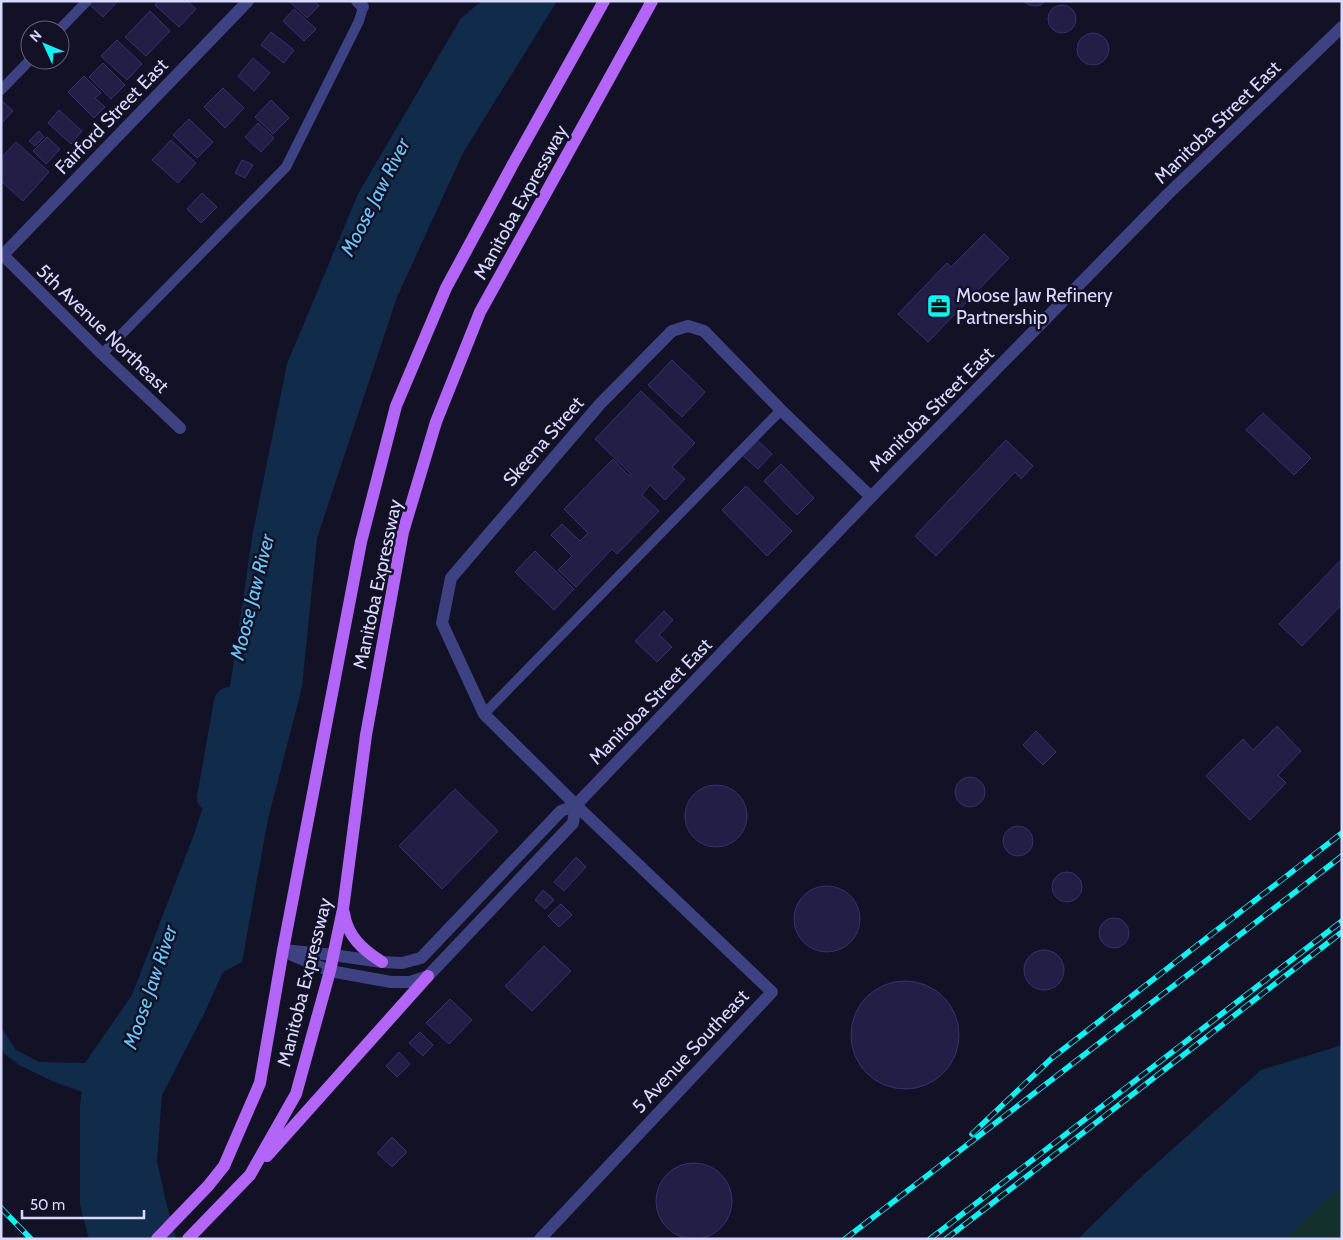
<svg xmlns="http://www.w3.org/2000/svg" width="1343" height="1240" viewBox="0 0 1343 1240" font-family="Cabin,sans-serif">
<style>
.green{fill:#14302d}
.water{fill:#112c4a}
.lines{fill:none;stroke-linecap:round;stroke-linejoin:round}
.river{stroke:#112c4a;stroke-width:30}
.building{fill:#221e46;stroke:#383171}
.service{stroke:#3e4283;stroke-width:10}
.minor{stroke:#3e4283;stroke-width:12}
.tertiary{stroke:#3e4283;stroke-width:12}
.primary{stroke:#b365f7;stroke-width:12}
.rail-casing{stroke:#0ff1f3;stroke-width:5.5}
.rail{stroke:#131126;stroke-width:4;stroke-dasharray:11;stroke-linecap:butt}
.labels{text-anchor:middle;stroke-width:5;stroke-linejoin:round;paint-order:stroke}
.street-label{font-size:19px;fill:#d9d8fd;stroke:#131126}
.poi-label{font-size:19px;fill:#d9d8fd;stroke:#131126;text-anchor:start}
.water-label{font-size:20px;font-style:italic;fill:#6cc4f7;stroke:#131126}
</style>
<rect width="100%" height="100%" fill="#131126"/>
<path class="green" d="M 1342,1185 L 1342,1239 L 1286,1239 L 1287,1237 Z"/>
<path class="water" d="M 482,1 L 557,1 L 463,153 L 397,297 L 317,538 L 302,687 L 268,819 L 242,962 L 223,972 L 203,1016 L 162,1095 L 157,1161 L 166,1202 L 176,1239 L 89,1239 L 80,1205 L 80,1105 L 82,1092 L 52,1081 L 19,1065 L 1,1051 L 1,1027 L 16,1050 L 39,1062 L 85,1063 L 132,995 L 195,832 L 220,754 L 253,532 L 287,364 L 358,194 L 461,18 Z
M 1342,1045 L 1342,1185 L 1286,1239 L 1078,1239 L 1139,1179 L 1261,1070 Z"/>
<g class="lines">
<path class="river" d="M 212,797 L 229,702"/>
</g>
<path class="building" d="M 92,1 L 118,1 L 103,17 L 89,4 Z
M 158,1 L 187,1 L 196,9 L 179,27 L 155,5 Z
M 289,1 L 314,1 L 319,6 L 307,18 Z
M 1023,1 L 1045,1 L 1041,5 L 1035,6 L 1029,5 Z
M1048 19a14 14 0 1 1 28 0a14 14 0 1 1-28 0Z
M 294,9 L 316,29 L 304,41 L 283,21 Z
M 150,11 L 170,31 L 146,56 L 125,37 Z
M 271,32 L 294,50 L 284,63 L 261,45 Z
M1077 49a16 16 0 1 1 32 0a16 16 0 1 1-32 0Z
M 117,40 L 142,64 L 127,80 L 101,56 Z
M 253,58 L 270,73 L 254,91 L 238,76 Z
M 103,63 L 125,85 L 111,99 L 89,77 Z
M 84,76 L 101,93 L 95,98 L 105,107 L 94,118 L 68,92 Z
M 223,88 L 244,108 L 225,128 L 204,107 Z
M 1,100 L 13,111 L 1,124 Z
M 271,100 L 289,118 L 273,134 L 255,117 Z
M 59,110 L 82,131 L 71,144 L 48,123 Z
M 189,119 L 213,142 L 197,158 L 173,135 Z
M 258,123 L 274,138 L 261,152 L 245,137 Z
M 39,131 L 44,137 L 35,146 L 29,141 Z
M 47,137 L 60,149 L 46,164 L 33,151 Z
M 171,140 L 196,163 L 178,183 L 152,160 Z
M 16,142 L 49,172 L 23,201 L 1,181 L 1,158 Z
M 242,160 L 253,165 L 245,178 L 235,173 Z
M 202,193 L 217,207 L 201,223 L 187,209 Z
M 984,234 L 1009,258 L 928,342 L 898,314 L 947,263 L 951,267 Z
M 672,360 L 705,392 L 682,417 L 648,385 Z
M 641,391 L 695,443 L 672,467 L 685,479 L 665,500 L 650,485 L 642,495 L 659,511 L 617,554 L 612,549 L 576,587 L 558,570 L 572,556 L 551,535 L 562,524 L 580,541 L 588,533 L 564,509 L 613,459 L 629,476 L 631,474 L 595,439 Z
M 1263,413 L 1311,458 L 1294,475 L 1246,430 Z
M 754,437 L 772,454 L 758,469 L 739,452 Z
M 1006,440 L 1033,466 L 1021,479 L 1015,472 L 936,556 L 915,536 Z
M 781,464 L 814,498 L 797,515 L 764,481 Z
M 746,486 L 792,531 L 767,556 L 722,510 Z
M 535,551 L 574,589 L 554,610 L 515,572 Z
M 1342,559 L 1342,604 L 1302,646 L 1279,624 Z
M 664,611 L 673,620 L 659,635 L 672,647 L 657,662 L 635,641 Z
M 1277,726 L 1301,751 L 1278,775 L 1286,783 L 1250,820 L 1206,776 L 1243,739 L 1253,750 Z
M 1036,731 L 1056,752 L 1043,765 L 1023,745 Z
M955 792a15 15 0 1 1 30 0a15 15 0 1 1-30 0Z
M685 816a31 31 0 1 1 62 0a31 31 0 1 1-62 0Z
M 455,789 L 498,831 L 442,889 L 399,846 Z
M1003 841a15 15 0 1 1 30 0a15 15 0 1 1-30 0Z
M 576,857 L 586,867 L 564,891 L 554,882 Z
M1052 887a15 15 0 1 1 30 0a15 15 0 1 1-30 0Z
M794 919a33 33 0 1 1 66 0a33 33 0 1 1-66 0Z
M 543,890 L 554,900 L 545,909 L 535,900 Z
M 561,904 L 572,915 L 559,927 L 548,916 Z
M1099 933a15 15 0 1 1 30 0a15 15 0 1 1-30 0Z
M 544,946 L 571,971 L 532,1011 L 505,986 Z
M1024 970a20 20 0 1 1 40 0a20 20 0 1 1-40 0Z
M851 1035a54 54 0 1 1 108 0a54 54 0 1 1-108 0Z
M 450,999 L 472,1020 L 449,1044 L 426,1023 Z
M 420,1032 L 433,1045 L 423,1056 L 409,1043 Z
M 399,1052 L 410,1064 L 397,1077 L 386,1066 Z
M 392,1137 L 407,1152 L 392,1167 L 377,1153 Z
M656 1201a38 38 0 1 1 76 0a38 38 0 1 1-76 0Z"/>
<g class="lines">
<path class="service" d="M 59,30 L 87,1
M 1,90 L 30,60
M 102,354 L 286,167 L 359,21 L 363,7
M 484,714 L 781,410"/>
<path class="minor" d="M 357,1 L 363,7
M 1,253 L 102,354 L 180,428
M 1,257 L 248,1
M 540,1239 L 772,992 L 583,812 L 484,714 L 442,623 L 451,578 L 600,404 L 672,331 L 688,326 L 704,331 L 781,410 L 871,497"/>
<path class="tertiary" d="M 283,950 L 333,955 L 382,962 L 402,963 L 421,958 L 561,811 L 576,805 L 871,497 L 1167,195 L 1342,27
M 292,955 L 330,971 L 391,982 L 410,982 L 428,976 L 573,823 L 576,805"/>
<path class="primary" d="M 344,913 C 347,936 363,950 382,962
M 267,1156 L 428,976
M 157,1239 L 208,1186 L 224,1166 L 260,1083 L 283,950 L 361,542 L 396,406 L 446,288 L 513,164 L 604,1
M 188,1239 L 250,1175 L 296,1094 L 330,971 L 343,909 L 366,735 L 403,532 L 436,422 L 480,312 L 652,1"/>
<defs>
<path id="rail" d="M 972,1134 L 1052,1058 L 1342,833
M 1,1208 L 31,1239
M 845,1239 L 1342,856
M 930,1239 L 1342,921
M 946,1239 L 1342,932"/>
</defs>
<use href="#rail" class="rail-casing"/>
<use href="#rail" class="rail"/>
</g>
<defs>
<symbol id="office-square" viewBox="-11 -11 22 22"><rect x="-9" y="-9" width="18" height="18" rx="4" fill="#0ff1f3" stroke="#131126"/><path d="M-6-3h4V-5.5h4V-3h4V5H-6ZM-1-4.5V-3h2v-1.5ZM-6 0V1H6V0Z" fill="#111"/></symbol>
</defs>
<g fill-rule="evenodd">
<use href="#office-square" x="925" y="292" width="28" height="28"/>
</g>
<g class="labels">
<g class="street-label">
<text transform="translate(111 116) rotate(-46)" y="7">Fairford Street East</text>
<text transform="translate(1217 122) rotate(-44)" y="7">Manitoba Street East</text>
<text transform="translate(520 202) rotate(-61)" y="7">Manitoba Expressway</text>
<text transform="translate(103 328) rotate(44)" y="7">5th Avenue Northeast</text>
<text transform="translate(931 409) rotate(-45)" y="7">Manitoba Street East</text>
<text transform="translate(543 441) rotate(-49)" y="7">Skeena Street</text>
<text transform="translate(377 584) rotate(-78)" y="7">Manitoba Expressway</text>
<text transform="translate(650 701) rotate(-46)" y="7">Manitoba Street East</text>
<text transform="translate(304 982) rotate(-76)" y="7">Manitoba Expressway</text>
<text transform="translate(690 1051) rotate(-47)" y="7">5 Avenue Southeast</text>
</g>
<g class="poi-label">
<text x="956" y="302">Moose Jaw Refinery<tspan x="956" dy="22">Partnership</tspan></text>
</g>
<g class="water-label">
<text transform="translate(375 197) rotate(-63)" y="7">Moose Jaw River</text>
<text transform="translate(252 597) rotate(-76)" y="7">Moose Jaw River</text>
<text transform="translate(150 987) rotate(-71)" y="7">Moose Jaw River</text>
</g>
</g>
<rect width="1343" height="1240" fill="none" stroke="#d9d8fd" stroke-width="5"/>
<g transform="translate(45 45) rotate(314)"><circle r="24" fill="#131126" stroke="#62617c"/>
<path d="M0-4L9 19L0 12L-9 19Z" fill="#0ff1f3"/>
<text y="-8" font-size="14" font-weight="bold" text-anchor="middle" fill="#d9d8fd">N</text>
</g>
<path d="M22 1210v8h122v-8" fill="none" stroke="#d9d8fd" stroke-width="2.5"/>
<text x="30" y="1210" font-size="15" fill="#d9d8fd" stroke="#131126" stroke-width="4" paint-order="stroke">50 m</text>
</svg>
